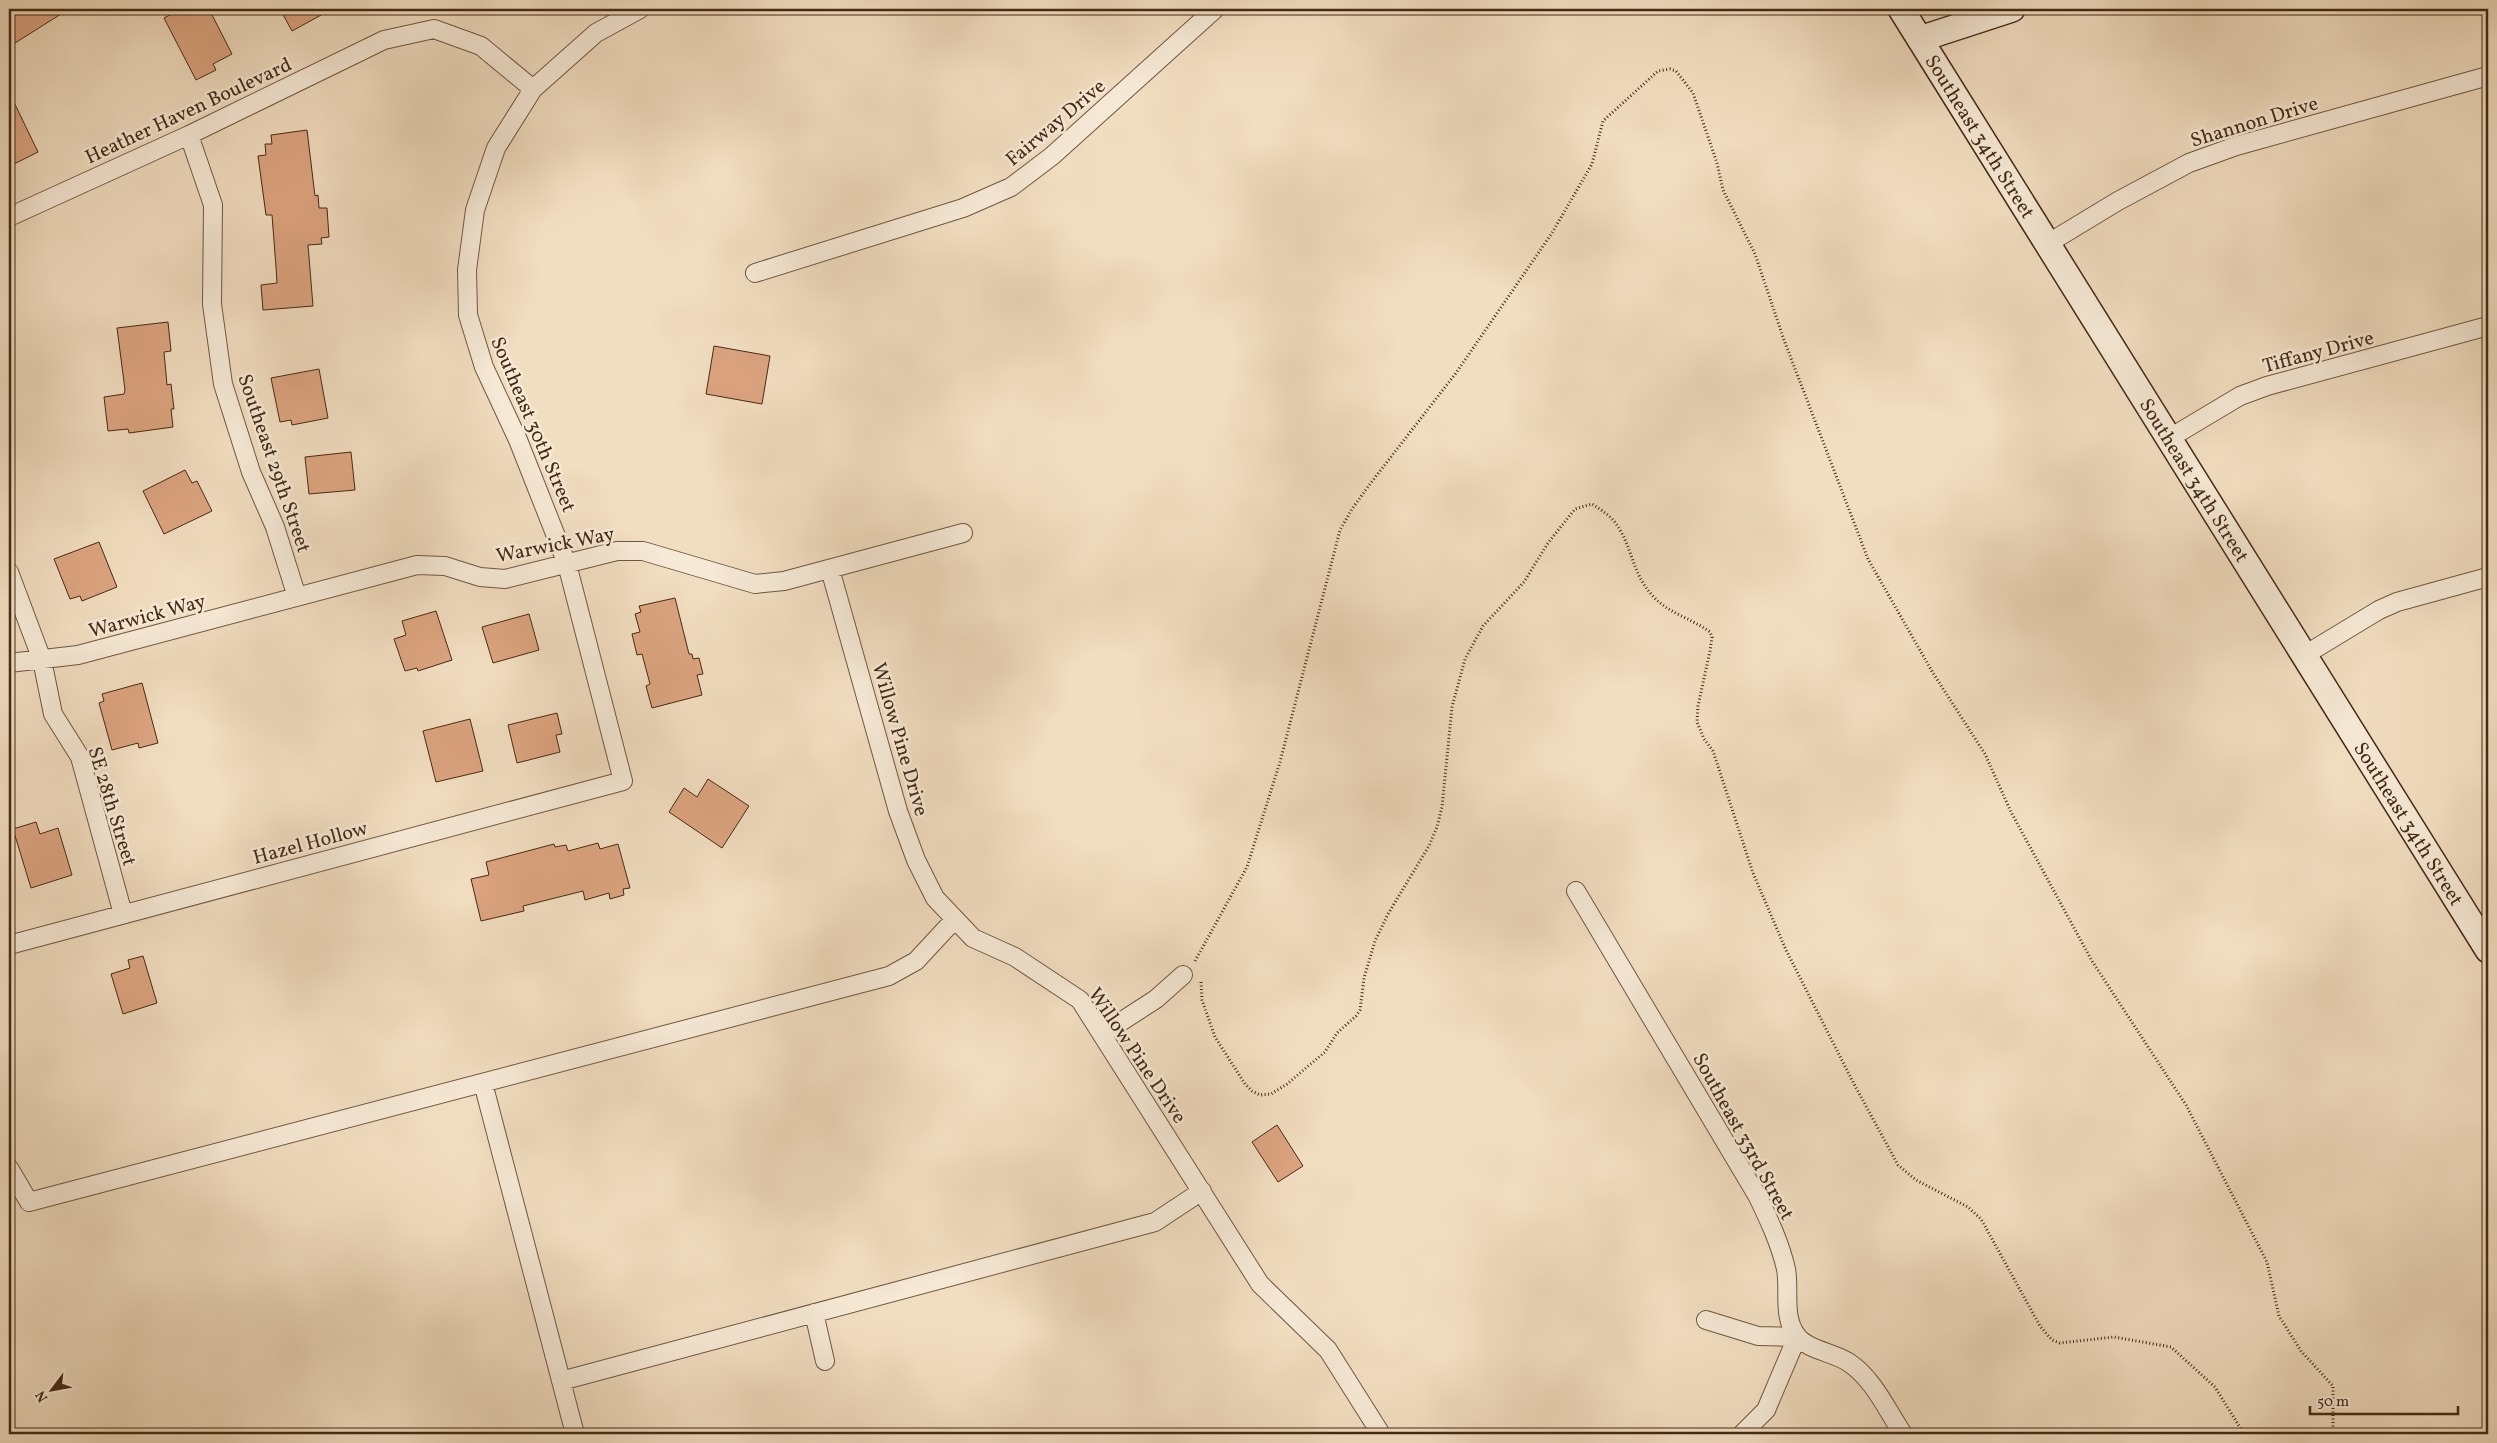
<svg xmlns="http://www.w3.org/2000/svg" width="2497" height="1443" viewBox="0 0 2497 1443" font-family="Vollkorn,serif">
<style>
.building{fill:#dca480;stroke:#452a14}
.lines{fill:none;stroke-linecap:round;stroke-linejoin:round}
.street-casing{stroke:#70573f;stroke-width:20}
.secondary-casing{stroke:#452a14;stroke-width:28}
.path{stroke:#452a14;stroke-width:3;stroke-dasharray:1 2.5;stroke-linecap:butt}
.street{stroke:#f6e9d6;stroke-width:18}
.secondary{stroke:#f6e9d6;stroke-width:25}
.labels{text-anchor:middle;stroke-width:5;stroke-linejoin:round;paint-order:stroke}
.street-label{font-size:20px;fill:#452a14;stroke:#f6e9d6}
</style>
<rect width="100%" height="100%" fill="#f1ddc0"/>
<filter id="stains"><feTurbulence type="fractalNoise" baseFrequency=".004" numOctaves="4"/><feColorMatrix values="0 0 0 0 .2 0 0 0 0 .09 0 0 0 0 .02 0 0 0 .5 -.17"/></filter>
<radialGradient id="worn" r=".72"><stop offset=".6" stop-color="#630" stop-opacity="0"/><stop offset="1" stop-color="#630" stop-opacity=".3"/></radialGradient>
<path class="building" d="M 9,9 L 69,9 L 15,43 L 9,34 Z
M 181,9 L 209,9 L 232,54 L 213,64 L 216,70 L 196,80 L 164,18 Z
M 280,9 L 332,9 L 292,31 Z
M 9,92 L 38,152 L 14,164 L 9,153 Z
M 307,130 L 315,196 L 318,195 L 319,208 L 327,208 L 329,237 L 321,238 L 322,244 L 308,245 L 313,306 L 263,310 L 261,285 L 277,283 L 276,267 L 272,215 L 266,215 L 258,156 L 266,155 L 265,144 L 272,144 L 271,135 Z
M 168,322 L 171,351 L 164,352 L 167,385 L 171,384 L 174,409 L 171,409 L 173,427 L 129,433 L 128,429 L 108,431 L 104,397 L 124,394 L 125,390 L 117,328 Z
M 714,346 L 770,356 L 762,404 L 706,394 Z
M 319,369 L 328,418 L 292,425 L 291,420 L 280,422 L 271,378 Z
M 351,452 L 355,490 L 309,494 L 305,457 Z
M 185,470 L 192,483 L 197,481 L 212,511 L 164,534 L 143,491 Z
M 99,542 L 117,587 L 82,601 L 80,596 L 70,599 L 54,559 Z
M 675,598 L 689,654 L 692,654 L 693,659 L 699,658 L 703,674 L 697,675 L 702,695 L 652,708 L 646,686 L 650,684 L 642,654 L 637,655 L 632,634 L 640,632 L 635,614 L 641,612 L 639,606 Z
M 436,611 L 452,660 L 418,671 L 417,668 L 405,671 L 394,639 L 406,635 L 402,621 Z
M 529,614 L 539,650 L 493,663 L 482,627 Z
M 142,683 L 158,743 L 139,748 L 138,743 L 112,750 L 99,703 L 104,701 L 102,694 Z
M 557,713 L 562,734 L 556,735 L 560,752 L 517,763 L 508,725 Z
M 470,719 L 483,771 L 436,782 L 423,731 Z
M 708,779 L 749,806 L 722,848 L 669,812 L 684,788 L 697,797 Z
M 36,822 L 40,834 L 58,828 L 72,875 L 31,888 L 13,829 Z
M 598,843 L 600,849 L 618,844 L 630,888 L 623,889 L 624,895 L 610,899 L 609,893 L 585,900 L 583,891 L 523,906 L 524,911 L 481,921 L 471,879 L 489,875 L 486,862 L 554,844 L 555,847 L 566,845 L 568,851 Z
M 143,956 L 157,1003 L 123,1014 L 111,974 L 130,968 L 128,960 Z
M 1277,1125 L 1303,1166 L 1278,1182 L 1252,1142 Z"/>
<g class="lines">
<defs>
<path id="street" d="M 189,135 L 213,205 L 212,304 L 223,384 L 251,472 L 275,527 L 297,597
M 9,217 L 189,135 L 384,40 L 434,29 L 481,46 L 533,89
M 2047,244 L 2118,201 L 2189,163 L 2236,146 L 2488,76
M 755,273 L 963,208 L 1011,187 L 1052,156 L 1215,9
M 2168,439 L 2240,396 L 2267,386 L 2488,326
M 830,569 L 898,811 L 916,860 L 935,898 L 973,938 L 1015,957 L 1080,1000 L 1260,1284 L 1328,1350 L 1381,1434
M 9,572 L 42,660 L 53,714 L 80,757 L 123,914
M 2303,656 L 2379,610 L 2397,602 L 2488,577
M 9,663 L 78,655 L 417,565 L 445,566 L 480,577 L 505,579 L 617,551 L 643,551 L 755,584 L 784,581 L 963,533
M 1576,891 L 1758,1197 C 1769,1220 1780,1243 1786,1269 C 1790,1290 1782,1317 1797,1336 C 1808,1350 1832,1352 1848,1362 C 1873,1378 1887,1410 1903,1434
M 9,945 L 623,781 L 567,564 L 518,440 L 484,367 L 468,315 L 467,270 L 475,210 L 496,148 L 533,89 L 596,33 L 640,9
M 1102,1034 L 1156,999 L 1183,975
M 483,1083 L 575,1434
M 9,1168 L 29,1202 L 889,976 L 916,961 L 955,919
M 814,1313 L 825,1361
M 1706,1320 L 1758,1336 L 1797,1337 L 1766,1410 L 1742,1434
M 561,1381 L 1155,1222 L 1202,1191"/>
<g id="secondary">
<path id="s1" d="M 1901,9 L 2488,950"/>
<path d="M 1920,39 L 2012,9"/>
</g>
</defs>
<use href="#street" class="street-casing"/>
<use href="#secondary" class="secondary-casing"/>
<path class="path" d="M 1195,961 L 1247,867 L 1280,762 L 1340,530 L 1352,509 L 1370,484 L 1456,373 L 1552,233 L 1592,164 L 1603,121 L 1658,71 L 1670,69 L 1676,71 L 1693,93 L 1717,163 L 1723,190 L 1755,254 L 1784,340 L 1868,559 L 1933,673 L 1985,754 L 2011,812 L 2092,961 L 2186,1105 L 2267,1262 L 2279,1316 L 2301,1351 L 2333,1386 L 2333,1434
M 1201,982 L 1202,1000 L 1215,1037 L 1245,1084 L 1252,1091 L 1260,1095 L 1271,1094 L 1287,1084 L 1325,1052 L 1337,1033 L 1356,1016 L 1360,1010 L 1364,978 L 1375,941 L 1388,914 L 1429,846 L 1437,827 L 1442,807 L 1452,707 L 1465,659 L 1483,626 L 1524,582 L 1548,543 L 1575,509 L 1592,504 C 1603,511 1614,518 1620,530 C 1633,552 1633,574 1652,595 C 1667,613 1691,618 1710,632 L 1712,637 L 1710,651 L 1698,706 L 1697,722 L 1704,739 L 1713,751 L 1753,873 L 1786,950 L 1854,1084 L 1898,1165 L 1916,1180 L 1968,1207 L 1981,1219 L 2040,1326 L 2052,1340 L 2060,1343 L 2114,1337 L 2171,1347 L 2215,1387 L 2244,1434"/>
<use href="#street" class="street"/>
<use href="#secondary" class="secondary"/>
</g>
<g class="labels">
<g class="street-label">
<text transform="translate(188 110) rotate(-25)" y="7">Heather Haven Boulevard</text>
<text transform="translate(2254 121) rotate(-17)" y="7">Shannon Drive</text>
<text transform="translate(1055 122) rotate(-40)" y="7">Fairway Drive</text>
<text dy="7" stroke="none"><textPath href="#s1" startOffset="150">Southeast 34th Street</textPath></text>
<text transform="translate(2318 351) rotate(-15)" y="7">Tiffany Drive</text>
<text transform="translate(534 424) rotate(67)" y="7">Southeast 30th Street</text>
<text transform="translate(275 463) rotate(71)" y="7">Southeast 29th Street</text>
<text dy="7" stroke="none"><textPath href="#s1" startOffset="555">Southeast 34th Street</textPath></text>
<text transform="translate(555 544) rotate(-11)" y="7">Warwick Way</text>
<text transform="translate(147 615) rotate(-15)" y="7">Warwick Way</text>
<text transform="translate(901 739) rotate(74)" y="7">Willow Pine Drive</text>
<text transform="translate(113 806) rotate(73)" y="7">SE 28th Street</text>
<text dy="7" stroke="none"><textPath href="#s1" startOffset="960">Southeast 34th Street</textPath></text>
<text transform="translate(310 842) rotate(-15)" y="7">Hazel Hollow</text>
<text transform="translate(1138 1055) rotate(56)" y="7">Willow Pine Drive</text>
<text transform="translate(1744 1136) rotate(61)" y="7">Southeast 33rd Street</text>
</g>
</g>
<rect width="2497" height="1443" fill="none" stroke="#f1ddc0" stroke-width="30"/>
<rect x="10" y="10" width="2477" height="1423" fill="none" stroke="#452a14" stroke-width="2.5"/>
<rect x="15" y="15" width="2467" height="1413" fill="none" stroke="#452a14"/>
<g transform="translate(52 1390) rotate(238)" stroke="#f6e9d6" stroke-width="4" paint-order="stroke">
<path d="M0-4L9 19L0 12L-9 19Z" fill="#452a14"/>
<text y="-8" font-size="14" font-weight="bold" text-anchor="middle" fill="#452a14">N</text>
</g>
<path d="M2310 1406v8h148v-8" fill="none" stroke="#452a14" stroke-width="2.5"/>
<text x="2317" y="1406" font-size="15" fill="#452a14" stroke="#f6e9d6" stroke-width="4" paint-order="stroke">50 m</text>
<rect width="100%" height="100%" filter="url(#stains)"/>
<rect width="100%" height="100%" fill="url(#worn)"/>
</svg>
